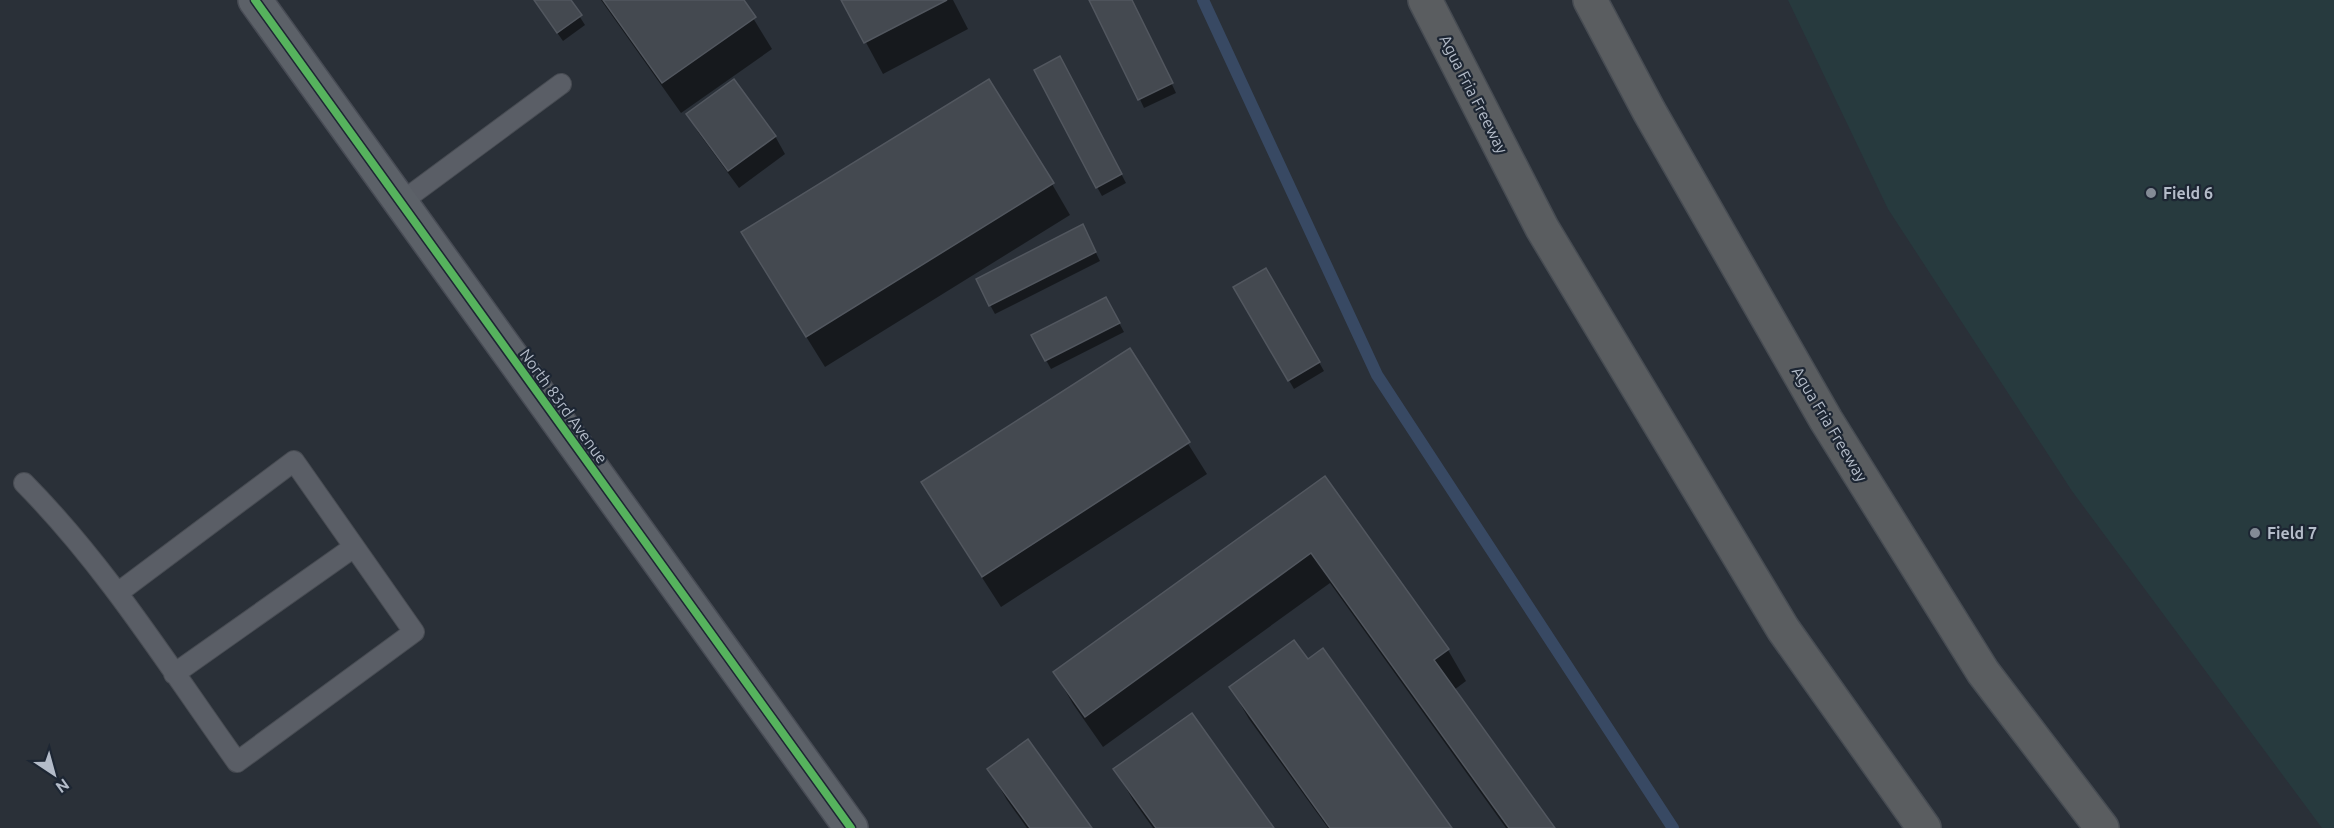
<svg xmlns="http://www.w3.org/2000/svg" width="2334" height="828" viewBox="0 0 2334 828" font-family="Ubuntu,sans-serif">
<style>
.green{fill:#273a3e}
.shadow{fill:#0007}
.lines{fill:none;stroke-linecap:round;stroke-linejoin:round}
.stream{stroke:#384963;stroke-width:12}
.building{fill:#444950;stroke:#52575f;stroke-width:1.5}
.service-casing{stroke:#484c53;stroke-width:22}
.primary-casing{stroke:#484c55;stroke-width:36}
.motorway-casing{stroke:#474c53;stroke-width:36}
.service{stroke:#5a5e66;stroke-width:20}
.primary{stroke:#5c6168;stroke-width:33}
.motorway{stroke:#5a5d60;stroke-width:33}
.cycleway-casing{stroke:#1d2633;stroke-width:11}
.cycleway{stroke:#56b35d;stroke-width:8}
.poi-dot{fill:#848b96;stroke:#1d2633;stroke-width:2}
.labels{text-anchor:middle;stroke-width:4.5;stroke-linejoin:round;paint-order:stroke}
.street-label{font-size:16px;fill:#b4bcc9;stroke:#1d2633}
.poi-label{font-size:16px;font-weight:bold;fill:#b4bcc9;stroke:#1d2633;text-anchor:start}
</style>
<rect width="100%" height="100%" fill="#2a3038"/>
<path class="green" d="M 1788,0 L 2334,0 L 2334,828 L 2322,828 L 2072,491 L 1888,209 Z"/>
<path class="shadow" d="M 534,0 L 569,0 L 585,25 L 563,41 Z
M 601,0 L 742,0 L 772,49 L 681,113 Z
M 843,0 L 953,0 L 968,29 L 883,74 Z
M 1093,0 L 1132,0 L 1176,93 L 1144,108 Z
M 1064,66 L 1126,183 L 1102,196 L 1097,187 Z
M 688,115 L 775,136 L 785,154 L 739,188 L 698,132 Z
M 1052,184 L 1070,215 L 825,367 L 761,264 Z
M 1087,235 L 1100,261 L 995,314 L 990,305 Z
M 1266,270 L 1324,371 L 1294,389 L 1235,287 Z
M 1106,299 L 1124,332 L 1051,369 L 1046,360 Z
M 1129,350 L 1207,474 L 1001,607 L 941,514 Z
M 1325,479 L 1448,650 L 1466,681 L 1454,690 L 1554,828 L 1506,828 L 1330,583 L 1103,747 L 1073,704 L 1055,673 Z
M 1307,661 L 1450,828 L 1328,828 L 1249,719 L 1231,688 Z
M 989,769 L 1091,828 L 1027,828 L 1007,800 Z
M 1115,769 L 1272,828 L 1153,828 L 1133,800 Z"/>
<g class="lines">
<path class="stream" d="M 1203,0 L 1377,375 L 1673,828"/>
</g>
<path class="building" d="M 534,0 L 571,0 L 582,15 L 557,33 Z
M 603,0 L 744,0 L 756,17 L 662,83 Z
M 841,0 L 947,0 L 864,43 Z
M 1089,0 L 1132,0 L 1173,83 L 1138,100 Z
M 1060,56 L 1122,174 L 1096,188 L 1034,70 Z
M 734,79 L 776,136 L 728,171 L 686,114 Z
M 989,79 L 1054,183 L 806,337 L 741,232 Z
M 1083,224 L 1096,252 L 989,306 L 976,279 Z
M 1266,268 L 1320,362 L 1288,381 L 1233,287 Z
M 1106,297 L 1120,323 L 1045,361 L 1031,335 Z
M 1130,348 L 1190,442 L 982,577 L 921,482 Z
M 1325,476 L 1449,649 L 1434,660 L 1555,828 L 1509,828 L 1311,553 L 1085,717 L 1053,672 Z
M 1294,640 L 1308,659 L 1323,648 L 1452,828 L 1330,828 L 1229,687 Z
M 1192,713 L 1274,828 L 1156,828 L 1113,769 Z
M 1028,739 L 1092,828 L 1030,828 L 987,769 Z"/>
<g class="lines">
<defs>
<path id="service" d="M 400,203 L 561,84
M 24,483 C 107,567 169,667 237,762 L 414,632 L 294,461 L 119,592
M 174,674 L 354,547"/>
<path id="primary" d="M 255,0 L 851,828"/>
<path id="motorway" d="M 1425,0 L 1542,228 L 1783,629 L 1924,828
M 1590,0 L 1649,111 L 1826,420 L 1983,672 L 2102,828"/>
</defs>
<use href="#service" class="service-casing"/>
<use href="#primary" class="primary-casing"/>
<use href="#motorway" class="motorway-casing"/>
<use href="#service" class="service"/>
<use href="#primary" class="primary"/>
<use href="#motorway" class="motorway"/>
<defs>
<path id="cycleway" d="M 255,0 L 851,828"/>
</defs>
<use href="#cycleway" class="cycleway-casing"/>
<use href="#cycleway" class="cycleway"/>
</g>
<g class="poi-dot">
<circle cx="2151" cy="193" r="6"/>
<circle cx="2255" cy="533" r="6"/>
</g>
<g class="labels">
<g class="street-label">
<text transform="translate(1474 94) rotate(63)" y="6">Agua Fria Freeway</text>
<text transform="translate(564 406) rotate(54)" y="6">North 83rd Avenue</text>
<text transform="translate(1830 424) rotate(59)" y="6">Agua Fria Freeway</text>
</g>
<g class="poi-label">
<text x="2163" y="199">Field 6</text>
<text x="2267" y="539">Field 7</text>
</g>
</g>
<g transform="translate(54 774) rotate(144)" stroke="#1d2633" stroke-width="4.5" paint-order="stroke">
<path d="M0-4.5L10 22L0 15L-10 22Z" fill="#b4bcc9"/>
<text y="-9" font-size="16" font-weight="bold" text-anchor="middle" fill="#b4bcc9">N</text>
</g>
</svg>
